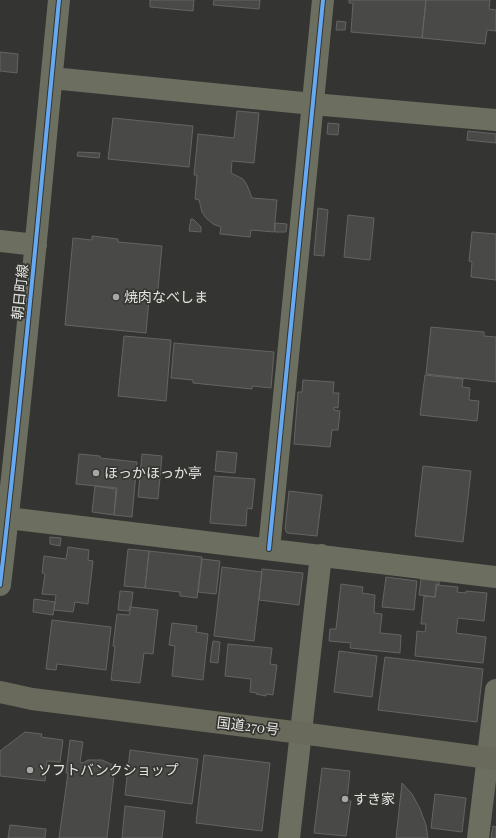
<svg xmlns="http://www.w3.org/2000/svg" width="496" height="838" viewBox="0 0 496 838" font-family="'Playfair Display','Noto Sans JP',serif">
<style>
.building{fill:#494947;stroke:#646462}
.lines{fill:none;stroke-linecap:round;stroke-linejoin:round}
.minor{stroke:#6c6e60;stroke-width:22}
.highway{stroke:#6a6a5c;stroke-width:22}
.cycleway-casing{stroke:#353531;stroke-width:6}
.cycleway{stroke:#66a8f1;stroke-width:4}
.poi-dot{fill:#a7a7a5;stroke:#353531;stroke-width:1.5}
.labels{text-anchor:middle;stroke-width:3.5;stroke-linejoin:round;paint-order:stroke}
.street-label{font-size:14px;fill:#e5e5e3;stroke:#353531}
.poi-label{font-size:14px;fill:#e5e5e3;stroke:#353531;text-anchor:start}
</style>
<rect width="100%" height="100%" fill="#343432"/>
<path class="building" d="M 150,0 L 194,0 L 193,11 L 150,7 Z
M 214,0 L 260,0 L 259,9 L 213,5 Z
M 349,0 L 426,0 L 422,38 L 351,32 L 353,3 L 349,3 Z
M 426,0 L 490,0 L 489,9 L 496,10 L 496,31 L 487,30 L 485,44 L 422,38 Z
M 337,21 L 346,22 L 345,30 L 336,30 Z
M 0,52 L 18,54 L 17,73 L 0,71 Z
M 237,111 L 259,113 L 254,163 L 232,161 L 231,173 L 243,179 L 247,185 L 252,198 L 277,200 L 274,232 L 251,230 L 250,237 L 220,234 L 221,227 L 213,224 L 206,218 L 202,212 L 199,200 L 195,199 L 197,175 L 194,175 L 198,134 L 234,138 Z
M 113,118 L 193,126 L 189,167 L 108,159 Z
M 328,123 L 339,124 L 338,135 L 327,134 Z
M 468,131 L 496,134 L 496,143 L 467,140 Z
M 78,152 L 100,153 L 99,158 L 77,156 Z
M 318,208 L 328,210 L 324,256 L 314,255 Z
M 348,215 L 374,218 L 370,260 L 344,257 Z
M 191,219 L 193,219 L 201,227 L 201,232 L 189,231 Z
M 275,223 L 287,224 L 286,232 L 275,232 Z
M 472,232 L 496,234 L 496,280 L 471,277 L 472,262 L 469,261 Z
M 92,236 L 118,239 L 118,242 L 162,246 L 157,300 L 149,299 L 146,333 L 65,325 L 73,238 L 92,240 Z
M 431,327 L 484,332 L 484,336 L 496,337 L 496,382 L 426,374 Z
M 124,336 L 171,340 L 166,401 L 118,396 Z
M 174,343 L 274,352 L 271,388 L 252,386 L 252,389 L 193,383 L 193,380 L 171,378 Z
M 425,375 L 463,379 L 462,387 L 470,388 L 469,400 L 479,401 L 477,421 L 420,415 Z
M 303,380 L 334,382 L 333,393 L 339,393 L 338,408 L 334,407 L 334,410 L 340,411 L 338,430 L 332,430 L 330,447 L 294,444 L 298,392 L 302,392 Z
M 217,451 L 237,453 L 235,473 L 215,471 Z
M 79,454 L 100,456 L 100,458 L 137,462 L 132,517 L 114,515 L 117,488 L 76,484 Z
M 142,454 L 162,456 L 158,499 L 138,497 Z
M 423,466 L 471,471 L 463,542 L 415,536 Z
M 214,476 L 255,479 L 252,509 L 247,508 L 246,526 L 210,523 Z
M 95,486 L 116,489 L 114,515 L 92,512 Z
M 289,491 L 322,495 L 317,536 L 287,533 L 285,529 Z
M 50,537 L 61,538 L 60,546 L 50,544 Z
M 68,547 L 89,550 L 88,560 L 93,561 L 88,604 L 75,602 L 73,612 L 54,610 L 56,595 L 42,594 L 45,574 L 42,573 L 44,556 L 66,559 Z
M 128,549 L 149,551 L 145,588 L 124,586 Z
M 149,551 L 202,557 L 197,598 L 180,596 L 180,592 L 145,588 Z
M 202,559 L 220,561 L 216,594 L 198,592 Z
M 222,567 L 262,572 L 254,641 L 214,636 Z
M 262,569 L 303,573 L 299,605 L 259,600 Z
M 386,577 L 417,581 L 414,610 L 382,607 Z
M 421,579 L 439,581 L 439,585 L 436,584 L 435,597 L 419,595 Z
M 341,584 L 363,587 L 362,593 L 375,595 L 374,613 L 382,614 L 380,633 L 401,635 L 400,653 L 350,648 L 351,643 L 329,641 L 330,629 L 336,629 Z
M 437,585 L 458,587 L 457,592 L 466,593 L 466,591 L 487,593 L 484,621 L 458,618 L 456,633 L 486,637 L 483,663 L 415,656 L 417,631 L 425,632 L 426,624 L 421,624 L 424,596 L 435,597 Z
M 120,591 L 133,592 L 131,607 L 130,606 L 129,611 L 118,610 Z
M 34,599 L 55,602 L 53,615 L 33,612 Z
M 131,607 L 158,610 L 153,654 L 144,653 L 140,683 L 111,680 L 115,646 L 113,646 L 117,614 L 129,615 Z
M 52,620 L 111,627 L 106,670 L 57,664 L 56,670 L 46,669 Z
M 172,623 L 197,626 L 196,632 L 208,634 L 203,680 L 172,676 L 175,646 L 169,645 Z
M 213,641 L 220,642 L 218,663 L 210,662 Z
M 228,644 L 272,648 L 270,664 L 277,665 L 273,695 L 266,694 L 266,696 L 256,694 L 257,693 L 250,692 L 251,679 L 225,676 Z
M 339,651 L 377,656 L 372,697 L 334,692 Z
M 385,657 L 483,669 L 477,722 L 378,710 Z
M 25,732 L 42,734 L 41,737 L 63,740 L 60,762 L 47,761 L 45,781 L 0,776 L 0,751 Z
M 70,740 L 83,742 L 80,762 L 83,763 L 88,760 L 102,760 L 111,764 L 115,767 L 107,838 L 59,838 L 68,773 L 66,773 Z
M 130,750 L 198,759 L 192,804 L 125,795 Z
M 204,755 L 270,763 L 262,831 L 196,823 Z
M 322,768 L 350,771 L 347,800 L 351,801 L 346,836 L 314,833 Z
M 402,783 L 412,794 L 420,809 L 426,825 L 428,838 L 396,838 Z
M 435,794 L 466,798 L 462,832 L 431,828 Z
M 125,806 L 165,811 L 162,838 L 122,838 Z
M 10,825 L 46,829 L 45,838 L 8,838 Z
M 493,826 L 496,827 L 496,838 L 491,838 Z"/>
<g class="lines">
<path class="minor" d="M 52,78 L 313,104 L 496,120
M 0,241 L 36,245
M 8,518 L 496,577
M 269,549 L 323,0
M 0,585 C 23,391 40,195 59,0
M 289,838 L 321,555
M 478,838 L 496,690"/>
<path class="highway" d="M 0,692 L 32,699 L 301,733 L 496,759"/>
<defs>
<path id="cycleway" d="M 269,549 L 323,0
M 0,585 C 23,391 40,195 59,0"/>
</defs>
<use href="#cycleway" class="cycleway-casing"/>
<use href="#cycleway" class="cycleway"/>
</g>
<g class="poi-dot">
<circle cx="116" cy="297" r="4"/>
<circle cx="96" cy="473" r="4"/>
<circle cx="30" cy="770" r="4"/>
<circle cx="345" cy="799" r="4"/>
</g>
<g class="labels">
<g class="street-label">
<text transform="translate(20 292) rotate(-84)" y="5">朝日町線</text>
<text transform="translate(248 726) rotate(7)" y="5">国道270号</text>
</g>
<g class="poi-label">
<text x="124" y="302">焼肉なべしま</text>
<text x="104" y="478">ほっかほっか亭</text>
<text x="38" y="775">ソフトバンクショップ</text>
<text x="353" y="804">すき家</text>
</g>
</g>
</svg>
